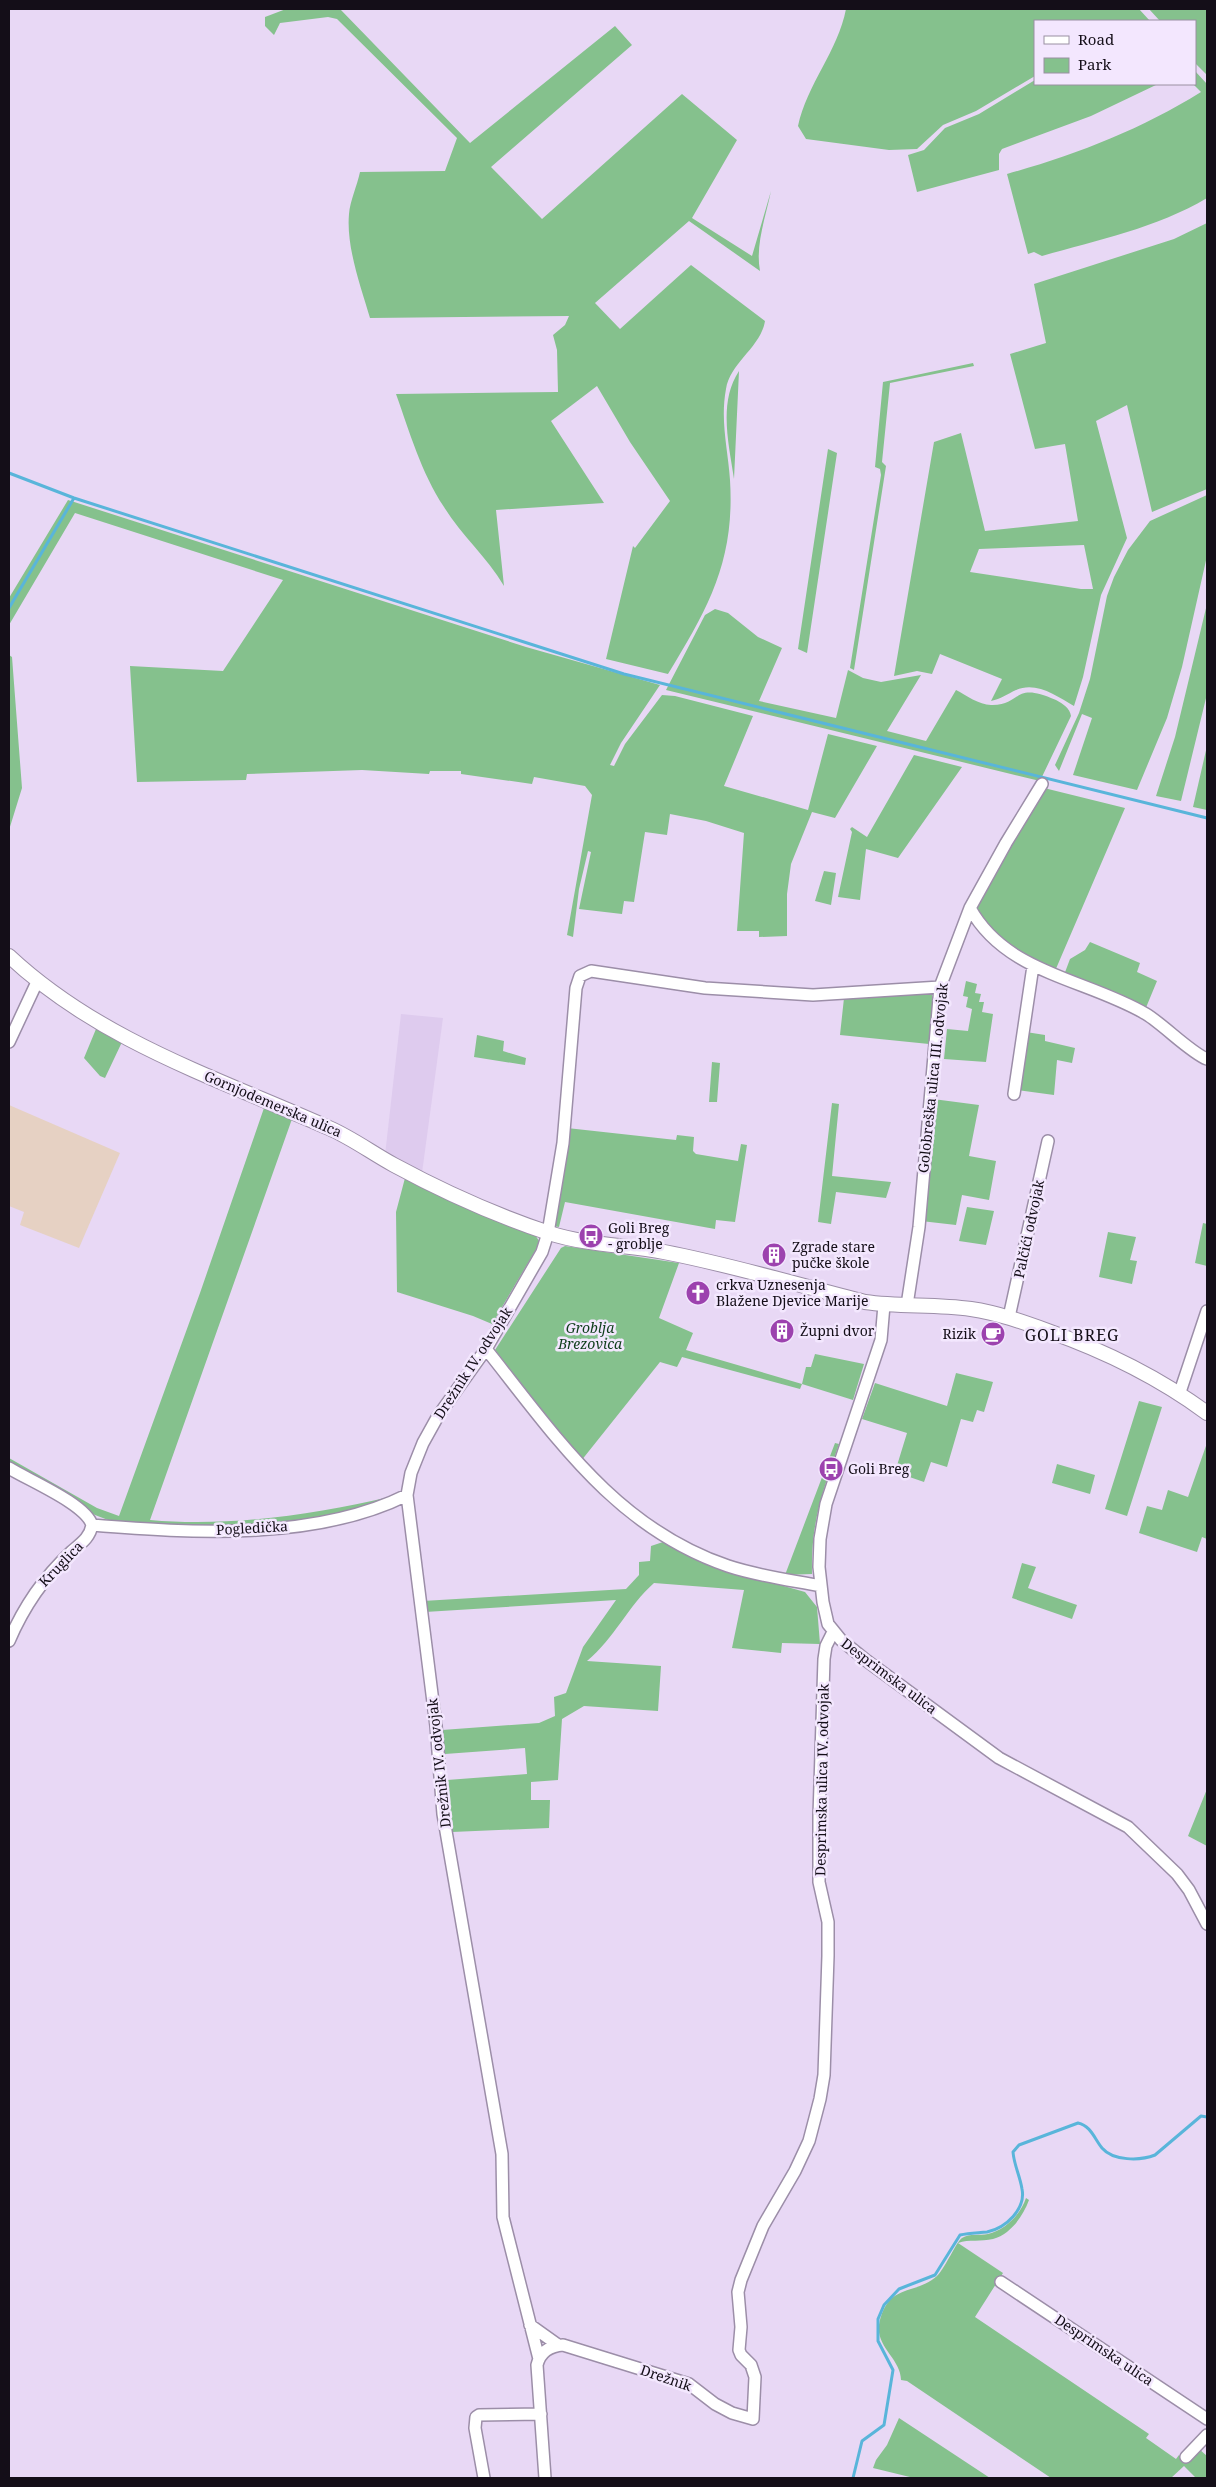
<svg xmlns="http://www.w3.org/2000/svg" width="1216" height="2487" viewBox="0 0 1216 2487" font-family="'Noto Serif',serif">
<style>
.built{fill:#decbee}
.industrial{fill:#e6d1c3}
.green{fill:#85c18d;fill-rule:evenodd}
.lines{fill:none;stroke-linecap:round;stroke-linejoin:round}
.stream{stroke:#59b5da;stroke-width:3}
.minor-casing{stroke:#9c8ea8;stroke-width:14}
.tertiary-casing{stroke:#9c8ea8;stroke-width:16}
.minor{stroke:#fff;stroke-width:11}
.tertiary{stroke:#fff;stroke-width:14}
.labels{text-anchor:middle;stroke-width:5;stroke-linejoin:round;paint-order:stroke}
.street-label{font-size:14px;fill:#140e18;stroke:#f3e7fe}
.poi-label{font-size:14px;fill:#140e18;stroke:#f3e7fe;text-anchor:start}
.park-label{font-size:14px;font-style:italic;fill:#0f3e1b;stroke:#f3e7fe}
.quarter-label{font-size:16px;letter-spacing:1px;fill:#140e18;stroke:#f3e7fe}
</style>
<rect width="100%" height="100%" fill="#e8d8f5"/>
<path class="built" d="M 401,1014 L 443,1018 L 422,1173 L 385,1155 Z"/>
<path class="industrial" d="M 9,1105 L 120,1153 L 79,1248 L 20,1225 L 24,1212 L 9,1206 Z"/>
<path class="green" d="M 286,9 L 340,9 L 470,143 L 615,26 L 632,45 L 491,167 L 542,219 L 682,94 L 737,140 L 692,218 L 752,256 L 771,191 C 766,216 755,245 760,271 L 689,221 L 595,303 L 620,329 L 691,265 L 765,321 C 761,347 730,363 726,389 C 720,421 728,449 730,480 C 735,560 709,607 668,674 L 606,659 L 633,546 L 635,548 L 670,501 L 630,442 L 597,386 L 551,421 L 604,503 L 496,510 L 504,586 C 487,557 461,535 444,507 C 421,472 410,433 396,394 L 558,392 L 557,350 L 553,335 L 565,325 L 569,316 L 370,318 C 361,287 346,247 349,214 C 350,201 357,186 360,172 L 445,171 L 457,138 L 337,19 L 328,17 L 280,23 L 274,35 L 265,26 L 265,17 Z
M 846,9 L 1139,9 L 1150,21 L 1035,21 L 1035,76 L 976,111 L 943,125 L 917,149 L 889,150 L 806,139 L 798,126 C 807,84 838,51 846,9 Z
M 1149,9 L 1207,9 L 1207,75 L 1195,63 L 1195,21 L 1160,21 Z
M 1195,71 L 1207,84 L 1207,198 C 1157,228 1097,240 1042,256 L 1034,252 L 1028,254 L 1007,174 C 1075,155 1140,130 1201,92 L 1193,84 Z
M 1035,80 L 1035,84 L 1158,84 L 1091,116 L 1002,149 L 999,154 L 999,170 L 917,192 L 908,155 L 924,150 L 945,128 L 979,114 Z
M 1207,223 L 1207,489 L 1152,512 L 1127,405 L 1096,421 L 1127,538 L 1101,595 L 1083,677 L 1074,706 C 1057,696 1036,681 1016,690 C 1007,694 1001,699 991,701 L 1002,679 L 940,654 L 932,674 L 917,671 L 894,676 L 934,442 L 961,433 L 985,531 L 1078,521 L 1065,444 L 1035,449 L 1010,354 L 1046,343 L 1034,284 L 1174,239 ZM 1084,545 L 1093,589 L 1081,589 L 970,572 L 979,549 Z
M 973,363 L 974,366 L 890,383 L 882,462 L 886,466 L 854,670 L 850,668 L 881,475 L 880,469 L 875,467 L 883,382 Z
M 739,371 L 734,479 C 729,444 718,403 739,371 Z
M 828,449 L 837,453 L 807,653 L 798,649 Z
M 1207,495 L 1207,556 L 1182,667 L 1167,718 L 1137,790 L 1073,775 L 1092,718 L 1082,714 L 1059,771 L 1055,765 L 1079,713 L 1090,679 L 1107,596 L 1114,577 L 1128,550 L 1150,521 Z
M 68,500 L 526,647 L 660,685 L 621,743 L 610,765 L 614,766 L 625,744 L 662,695 L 675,696 L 753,716 L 724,786 L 808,810 L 828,734 L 877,746 L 835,818 L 812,812 L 791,864 L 787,894 L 787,936 L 759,937 L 759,931 L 737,931 L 744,833 L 706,821 L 670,814 L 667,835 L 645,832 L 634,902 L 624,901 L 622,914 L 579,909 L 591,852 L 588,851 L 579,889 L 573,937 L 567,935 L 592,795 L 585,786 L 534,777 L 532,784 L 461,774 L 461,771 L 430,771 L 429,774 L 362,770 L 247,774 L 246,780 L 137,782 L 130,666 L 223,671 L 283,580 L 75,513 L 9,625 L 9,598 Z
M 1207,604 L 1207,694 L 1181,801 L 1156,796 L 1175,737 Z
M 715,609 L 728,613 L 758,637 L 782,648 L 759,701 L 836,718 L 848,670 L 863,678 L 881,682 L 921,675 L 887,731 L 926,741 L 956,690 C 966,695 979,705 991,705 C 1022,706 1012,680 1056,700 C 1063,704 1070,708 1071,716 L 1040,781 L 666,690 L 705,615 Z
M 9,655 L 12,657 L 22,788 L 9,830 Z
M 1207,746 L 1207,810 L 1193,807 Z
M 914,755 L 962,767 L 898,858 L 866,849 L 860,900 L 838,897 L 852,832 L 850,829 L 852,827 L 867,837 Z
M 1044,788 L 1125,808 L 1055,971 L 1033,962 L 996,937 L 974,909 Z
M 824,871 L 836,873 L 831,905 L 815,901 Z
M 1090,942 L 1140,963 L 1137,972 L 1157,981 L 1145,1010 L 1064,975 L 1070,959 L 1085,950 Z
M 966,981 L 977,984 L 975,993 L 981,994 L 979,1002 L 984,1002 L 982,1012 L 993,1014 L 986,1062 L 944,1059 L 947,1029 L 968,1031 L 972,1009 L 966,1007 L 968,997 L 963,996 Z
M 931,992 L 934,1002 L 929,1044 L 840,1035 L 844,998 Z
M 96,1029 L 122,1042 L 105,1078 L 100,1076 L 84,1058 Z
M 1026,1032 L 1045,1035 L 1045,1041 L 1075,1048 L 1072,1063 L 1057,1060 L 1054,1095 L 1017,1090 Z
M 477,1035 L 504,1041 L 503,1051 L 526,1058 L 525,1065 L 474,1057 Z
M 712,1062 L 720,1063 L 717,1102 L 709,1102 Z
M 933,1099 L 979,1105 L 969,1156 L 996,1161 L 989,1200 L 962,1195 L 956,1225 L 921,1221 Z
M 832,1103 L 839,1104 L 832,1176 L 891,1182 L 886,1198 L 836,1192 L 831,1224 L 818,1222 Z
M 264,1108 L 292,1119 L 150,1520 C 228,1527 313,1515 389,1497 L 377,1507 L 293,1523 L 193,1527 L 116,1523 L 95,1515 L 9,1464 L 9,1458 L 97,1508 L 119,1516 L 200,1293 Z
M 567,1128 L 676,1140 L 677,1135 L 694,1137 L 693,1151 L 696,1154 L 738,1161 L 741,1144 L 747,1145 L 735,1222 L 716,1220 L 715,1229 L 565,1202 L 559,1227 L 553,1226 Z
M 405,1178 L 534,1233 L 539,1241 L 538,1246 L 492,1324 L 473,1316 L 397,1292 L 396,1212 Z
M 967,1207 L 994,1211 L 986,1245 L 959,1241 Z
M 1203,1223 L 1207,1224 L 1207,1266 L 1195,1263 Z
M 1108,1232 L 1136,1237 L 1130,1260 L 1137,1261 L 1132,1284 L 1099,1277 Z
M 565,1246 L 679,1263 L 659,1318 L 693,1333 L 686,1350 L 802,1384 L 806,1367 L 811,1367 L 815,1354 L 864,1364 L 853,1400 L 802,1384 L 800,1389 L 682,1357 L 677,1367 L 660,1362 L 581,1461 L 495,1350 L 561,1248 Z
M 956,1373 L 993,1382 L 984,1412 L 977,1410 L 973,1422 L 961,1419 L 947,1467 L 931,1462 L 924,1482 L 895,1472 L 907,1433 L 862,1419 L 875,1383 L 947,1406 Z
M 1139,1401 L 1162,1407 L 1127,1516 L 1105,1509 Z
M 835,1443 L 839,1444 C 822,1494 811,1521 812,1574 L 785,1575 Z
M 1207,1443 L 1207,1539 L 1202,1537 L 1197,1552 L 1139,1533 L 1147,1506 L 1162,1510 L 1168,1490 L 1188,1497 Z
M 1057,1464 L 1095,1475 L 1090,1494 L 1052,1483 Z
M 666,1541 L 766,1581 L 805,1592 L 817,1607 L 820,1644 L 782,1643 L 781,1653 L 732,1648 L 744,1590 L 654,1583 C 628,1606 614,1639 587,1661 L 661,1666 L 658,1711 L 584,1706 L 562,1719 L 558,1780 L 531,1782 L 531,1800 L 550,1800 L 549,1828 L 452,1832 L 447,1780 L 527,1774 L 525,1748 L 445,1754 L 442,1730 L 539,1723 L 555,1716 L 554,1697 L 566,1693 L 583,1647 L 616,1600 L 425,1612 L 423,1601 L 626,1589 L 639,1575 L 639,1562 L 650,1561 L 651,1546 Z
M 1022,1563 L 1036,1567 L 1028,1588 L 1077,1605 L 1072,1619 L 1012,1598 Z
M 1207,1789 L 1207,1846 L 1188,1836 Z
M 1026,2198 L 1029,2200 C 1023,2216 1011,2234 993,2239 C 981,2242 969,2239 958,2243 L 1003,2273 L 975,2317 L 1149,2434 L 1146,2438 L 1176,2459 L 1179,2455 L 1187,2462 L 1199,2449 L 1207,2456 L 1207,2478 L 1196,2478 L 1184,2466 L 1171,2478 L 1051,2478 L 907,2381 L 901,2380 C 901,2359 876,2347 879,2325 C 887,2282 915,2296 937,2276 C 946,2267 956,2242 962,2238 C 970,2233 980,2236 988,2234 C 1005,2230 1021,2214 1026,2198 Z
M 899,2418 L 990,2478 L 914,2478 L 873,2468 L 876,2460 L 887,2445 Z"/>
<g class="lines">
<path class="stream" d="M 9,473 L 74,498 L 624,674 L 1207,818
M 9,608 L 74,498
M 853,2478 L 862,2441 L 884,2425 L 893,2370 L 878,2341 L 878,2319 L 884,2305 L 899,2289 L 935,2275 L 960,2235 C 969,2233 977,2233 987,2232 C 1006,2228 1026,2209 1022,2189 C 1020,2176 1014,2165 1013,2152 L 1019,2145 L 1078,2123 C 1091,2126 1094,2138 1102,2148 C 1113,2161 1140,2161 1155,2155 L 1201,2116 L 1207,2117"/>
<defs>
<path id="minor" d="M 970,908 C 1006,974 1087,979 1146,1014 C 1164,1025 1191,1053 1207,1059
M 9,1042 L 37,982
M 1014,1094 L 1033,966
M 884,1305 L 881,1340 L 826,1504 L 820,1539 L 819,1567 L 823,1602 L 828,1624 L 841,1640 L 867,1661 L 999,1758 L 1128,1827 L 1177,1874 L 1189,1890 L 1207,1924
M 907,1305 L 919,1227 L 940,987 L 970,908 L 1006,843 L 1042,784
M 1009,1317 L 1048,1141
M 486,1349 C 556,1437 616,1528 728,1566 C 758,1576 790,1580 821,1586
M 1180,1392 L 1207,1311
M 9,1468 C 28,1480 86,1504 92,1525 C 90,1538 80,1544 71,1552 C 43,1578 24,1606 9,1641
M 92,1525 C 191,1533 315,1541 407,1495
M 1001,2282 L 1207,2419
M 530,2325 L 558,2345
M 539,2359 L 503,2217 L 502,2154 L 443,1814 L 436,1726 L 407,1495 L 411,1473 L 423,1443 L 438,1416 L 486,1349 L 542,1252 L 548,1233 L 563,1143 L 576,988 L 580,976 L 591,971 L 705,988 L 813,995 L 940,987
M 1186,2457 L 1207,2435
M 484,2478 L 475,2428 L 476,2417 L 479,2415 L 541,2414
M 545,2478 L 537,2365 C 540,2352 550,2346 563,2345 L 689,2384 L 715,2404 L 732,2413 L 753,2419 L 755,2377 L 751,2365 L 741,2355 L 739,2350 L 741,2327 L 738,2292 L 741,2280 L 763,2226 L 795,2171 L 809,2141 L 820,2099 L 824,2075 L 828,1956 L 828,1922 L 819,1882 L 819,1816 L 824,1659 L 826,1646 L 833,1632"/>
<path id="tertiary" d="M 9,956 C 100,1041 217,1078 329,1128 C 352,1138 372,1153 394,1165 C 442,1191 498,1216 549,1233 C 586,1245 626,1245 664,1252 C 732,1265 798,1285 865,1302 C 900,1307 935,1304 971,1309 C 998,1313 1023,1322 1048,1331 C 1105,1351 1158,1377 1207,1413"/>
</defs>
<use href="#minor" class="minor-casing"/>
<use href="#tertiary" class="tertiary-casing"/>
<use href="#minor" class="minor"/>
<use href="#tertiary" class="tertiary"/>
</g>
<defs>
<symbol id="bus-disc" viewBox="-11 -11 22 22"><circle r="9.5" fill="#9c42ae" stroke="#f3e7fe"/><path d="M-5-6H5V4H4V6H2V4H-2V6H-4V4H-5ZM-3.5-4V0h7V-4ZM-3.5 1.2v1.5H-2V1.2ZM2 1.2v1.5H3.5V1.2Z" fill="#fff"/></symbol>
<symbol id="building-disc" viewBox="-11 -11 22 22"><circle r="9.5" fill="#9c42ae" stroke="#f3e7fe"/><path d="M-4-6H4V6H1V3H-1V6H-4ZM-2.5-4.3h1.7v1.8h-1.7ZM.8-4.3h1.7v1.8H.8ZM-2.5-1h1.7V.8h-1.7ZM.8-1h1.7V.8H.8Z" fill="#fff"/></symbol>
<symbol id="church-disc" viewBox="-11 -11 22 22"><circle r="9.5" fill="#9c42ae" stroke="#f3e7fe"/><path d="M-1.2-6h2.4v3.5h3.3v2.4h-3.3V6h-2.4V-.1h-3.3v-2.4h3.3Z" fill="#fff"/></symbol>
<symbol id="cafe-disc" viewBox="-11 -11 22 22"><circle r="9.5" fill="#9c42ae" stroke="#f3e7fe"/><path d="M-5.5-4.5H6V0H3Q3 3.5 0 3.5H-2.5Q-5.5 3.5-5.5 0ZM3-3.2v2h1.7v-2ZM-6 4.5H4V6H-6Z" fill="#fff"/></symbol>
</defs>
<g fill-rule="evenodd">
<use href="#bus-disc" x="577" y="1222" width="28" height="28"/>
<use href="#building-disc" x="760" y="1241" width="28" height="28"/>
<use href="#church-disc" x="684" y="1279" width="28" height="28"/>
<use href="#building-disc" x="768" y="1317" width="28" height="28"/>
<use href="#cafe-disc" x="979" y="1320" width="28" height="28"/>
<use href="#bus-disc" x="817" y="1455" width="28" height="28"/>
</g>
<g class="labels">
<g class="street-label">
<text transform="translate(933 1078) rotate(-84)" y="5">Golobreška ulica III. odvojak</text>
<text transform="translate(273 1104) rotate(23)" y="5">Gornjodemerska ulica</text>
<text transform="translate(1029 1229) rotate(-78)" y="5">Palčići odvojak</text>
<text transform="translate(473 1363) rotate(-57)" y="5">Drežnik IV. odvojak</text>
<text transform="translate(252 1528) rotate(-3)" y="5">Pogledička</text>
<text transform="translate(61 1564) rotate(-46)" y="5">Kruglica</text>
<text transform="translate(889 1676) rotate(37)" y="5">Desprimska ulica</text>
<text transform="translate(439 1763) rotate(-96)" y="5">Drežnik IV. odvojak</text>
<text transform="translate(822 1780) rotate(-89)" y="5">Desprimska ulica IV. odvojak</text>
<text transform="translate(1104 2350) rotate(34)" y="5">Desprimska ulica</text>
<text transform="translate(666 2378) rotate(19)" y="5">Drežnik</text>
</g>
<g class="poi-label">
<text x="608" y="1233">Goli Breg<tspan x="608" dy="16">- groblje</tspan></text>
<text x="792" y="1252">Zgrade stare<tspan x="792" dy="16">pučke škole</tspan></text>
<text x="716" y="1290">crkva Uznesenja<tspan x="716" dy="16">Blažene Djevice Marije</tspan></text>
<text x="800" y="1336">Župni dvor</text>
<text x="976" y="1339" text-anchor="end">Rizik</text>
<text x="848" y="1474">Goli Breg</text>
</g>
<g class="park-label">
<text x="590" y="1333">Groblja<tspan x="590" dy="16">Brezovica</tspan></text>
</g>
<g class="quarter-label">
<text x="1072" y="1341">GOLI BREG</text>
</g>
</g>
<rect width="1216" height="2487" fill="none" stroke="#140e18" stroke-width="20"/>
<rect x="1034" y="20" width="162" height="65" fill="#f3e7fe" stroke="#9a90a2"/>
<rect x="1044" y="36" width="25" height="8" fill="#ffffff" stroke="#9a90a2"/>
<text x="1078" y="45" font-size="15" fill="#140e18">Road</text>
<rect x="1044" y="58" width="25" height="15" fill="#85c18d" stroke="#9a90a2"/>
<text x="1078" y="70" font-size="15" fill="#140e18">Park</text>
</svg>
